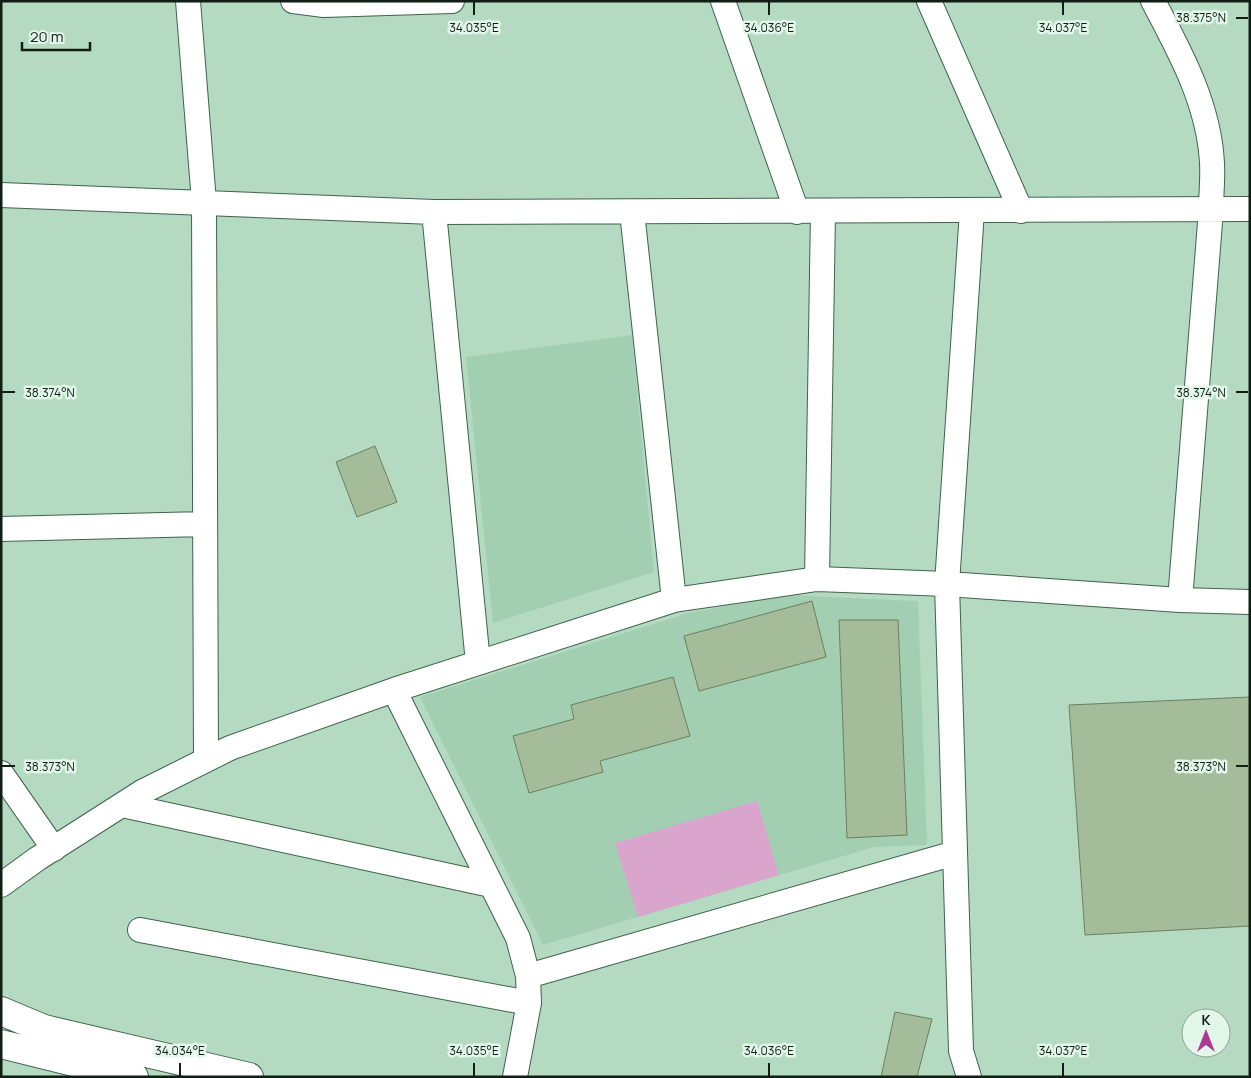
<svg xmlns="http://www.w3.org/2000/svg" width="1251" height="1078" viewBox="0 0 1251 1078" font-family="Manrope,sans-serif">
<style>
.built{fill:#a2cfb2}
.green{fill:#daa5cc}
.building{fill:#a5bc9a;stroke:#6a8060}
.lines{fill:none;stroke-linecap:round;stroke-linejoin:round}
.minor-casing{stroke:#3f624c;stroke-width:26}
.major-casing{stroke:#3f624c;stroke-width:30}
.minor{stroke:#fff;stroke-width:24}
.major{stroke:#fff;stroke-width:28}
.ticks{fill:none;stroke:#101e15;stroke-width:2}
.ticks-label{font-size:12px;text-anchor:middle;fill:#101e15;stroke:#e2f6e9;stroke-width:5;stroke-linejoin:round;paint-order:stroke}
</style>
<rect width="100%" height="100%" fill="#b4dbc1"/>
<path class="built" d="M 632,335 L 654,572 L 493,623 L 466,357 Z
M 788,595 L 918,601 L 927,845 L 874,847 L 543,945 L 420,697 L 688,613 Z"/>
<path class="green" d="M 757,801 L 779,875 L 638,917 L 615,843 Z"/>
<path class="building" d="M 375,446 L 397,502 L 357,517 L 336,462 Z
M 812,601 L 826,657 L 699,691 L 684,636 Z
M 839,620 L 898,620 L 907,835 L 847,838 Z
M 673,677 L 690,736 L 600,761 L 603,772 L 529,793 L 513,736 L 574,719 L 571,705 Z
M 1250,697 L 1250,926 L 1085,935 L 1069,705 Z
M 895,1012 L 932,1019 L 917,1077 L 881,1077 Z"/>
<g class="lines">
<defs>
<path id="minor" d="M 188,1 L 204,202 L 206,760
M 293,1 L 324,5 L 452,1
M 723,1 L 797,212
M 929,1 L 1021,211
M 1153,1 C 1180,52 1209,104 1212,163 C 1213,178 1211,194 1211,210 L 1180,600
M 1,195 L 434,212 L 1250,209
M 434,212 L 478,663
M 632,212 L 674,600
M 1,529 L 204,524
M 817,579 L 823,212
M 394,690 L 518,938 L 528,976 L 529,1003 L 515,1077
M 1,773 L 54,849
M 122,805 L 491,885
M 1,885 L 37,859 L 142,792 L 230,748 L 394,690 L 674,600 L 817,579 L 947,584 L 1180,600 L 1250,602
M 140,930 L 529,1003
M 528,976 L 955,853
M 969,1077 L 961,1051 L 947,584 L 972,211"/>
<path id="major" d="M 1,1011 L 44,1029 L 249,1077
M 1,1044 L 134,1077"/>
</defs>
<use href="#minor" class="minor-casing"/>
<use href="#major" class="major-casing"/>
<use href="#minor" class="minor"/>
<use href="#major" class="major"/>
</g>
<path class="ticks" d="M 474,2 L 474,15M 769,2 L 769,15M 1063,2 L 1063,15M 1236,18 L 1248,18M 2,392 L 15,392M 1236,392 L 1248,392M 2,766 L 15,766M 1236,766 L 1248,766M 180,1063 L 180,1076M 474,1063 L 474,1076M 769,1063 L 769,1076M 1063,1063 L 1063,1076"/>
<g class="ticks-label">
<text x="1201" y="22">38.375°N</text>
<text x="474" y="32">34.035°E</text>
<text x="769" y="32">34.036°E</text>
<text x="1063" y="32">34.037°E</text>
<text x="50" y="397">38.374°N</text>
<text x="1201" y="397">38.374°N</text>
<text x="50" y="771">38.373°N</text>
<text x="1201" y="771">38.373°N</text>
<text x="180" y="1055">34.034°E</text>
<text x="474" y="1055">34.035°E</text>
<text x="769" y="1055">34.036°E</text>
<text x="1063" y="1055">34.037°E</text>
</g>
<rect width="1251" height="1078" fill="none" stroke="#101e15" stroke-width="5"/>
<g transform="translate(1206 1033)"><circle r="24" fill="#e2f6e9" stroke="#8ea094"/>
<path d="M0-4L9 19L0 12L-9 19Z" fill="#aa3994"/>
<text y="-8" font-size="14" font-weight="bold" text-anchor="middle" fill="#101e15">K</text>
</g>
<path d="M22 42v8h68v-8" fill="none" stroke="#101e15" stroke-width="2.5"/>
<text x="30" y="42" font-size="15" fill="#101e15" stroke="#e2f6e9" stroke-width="4" paint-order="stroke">20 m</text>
</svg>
